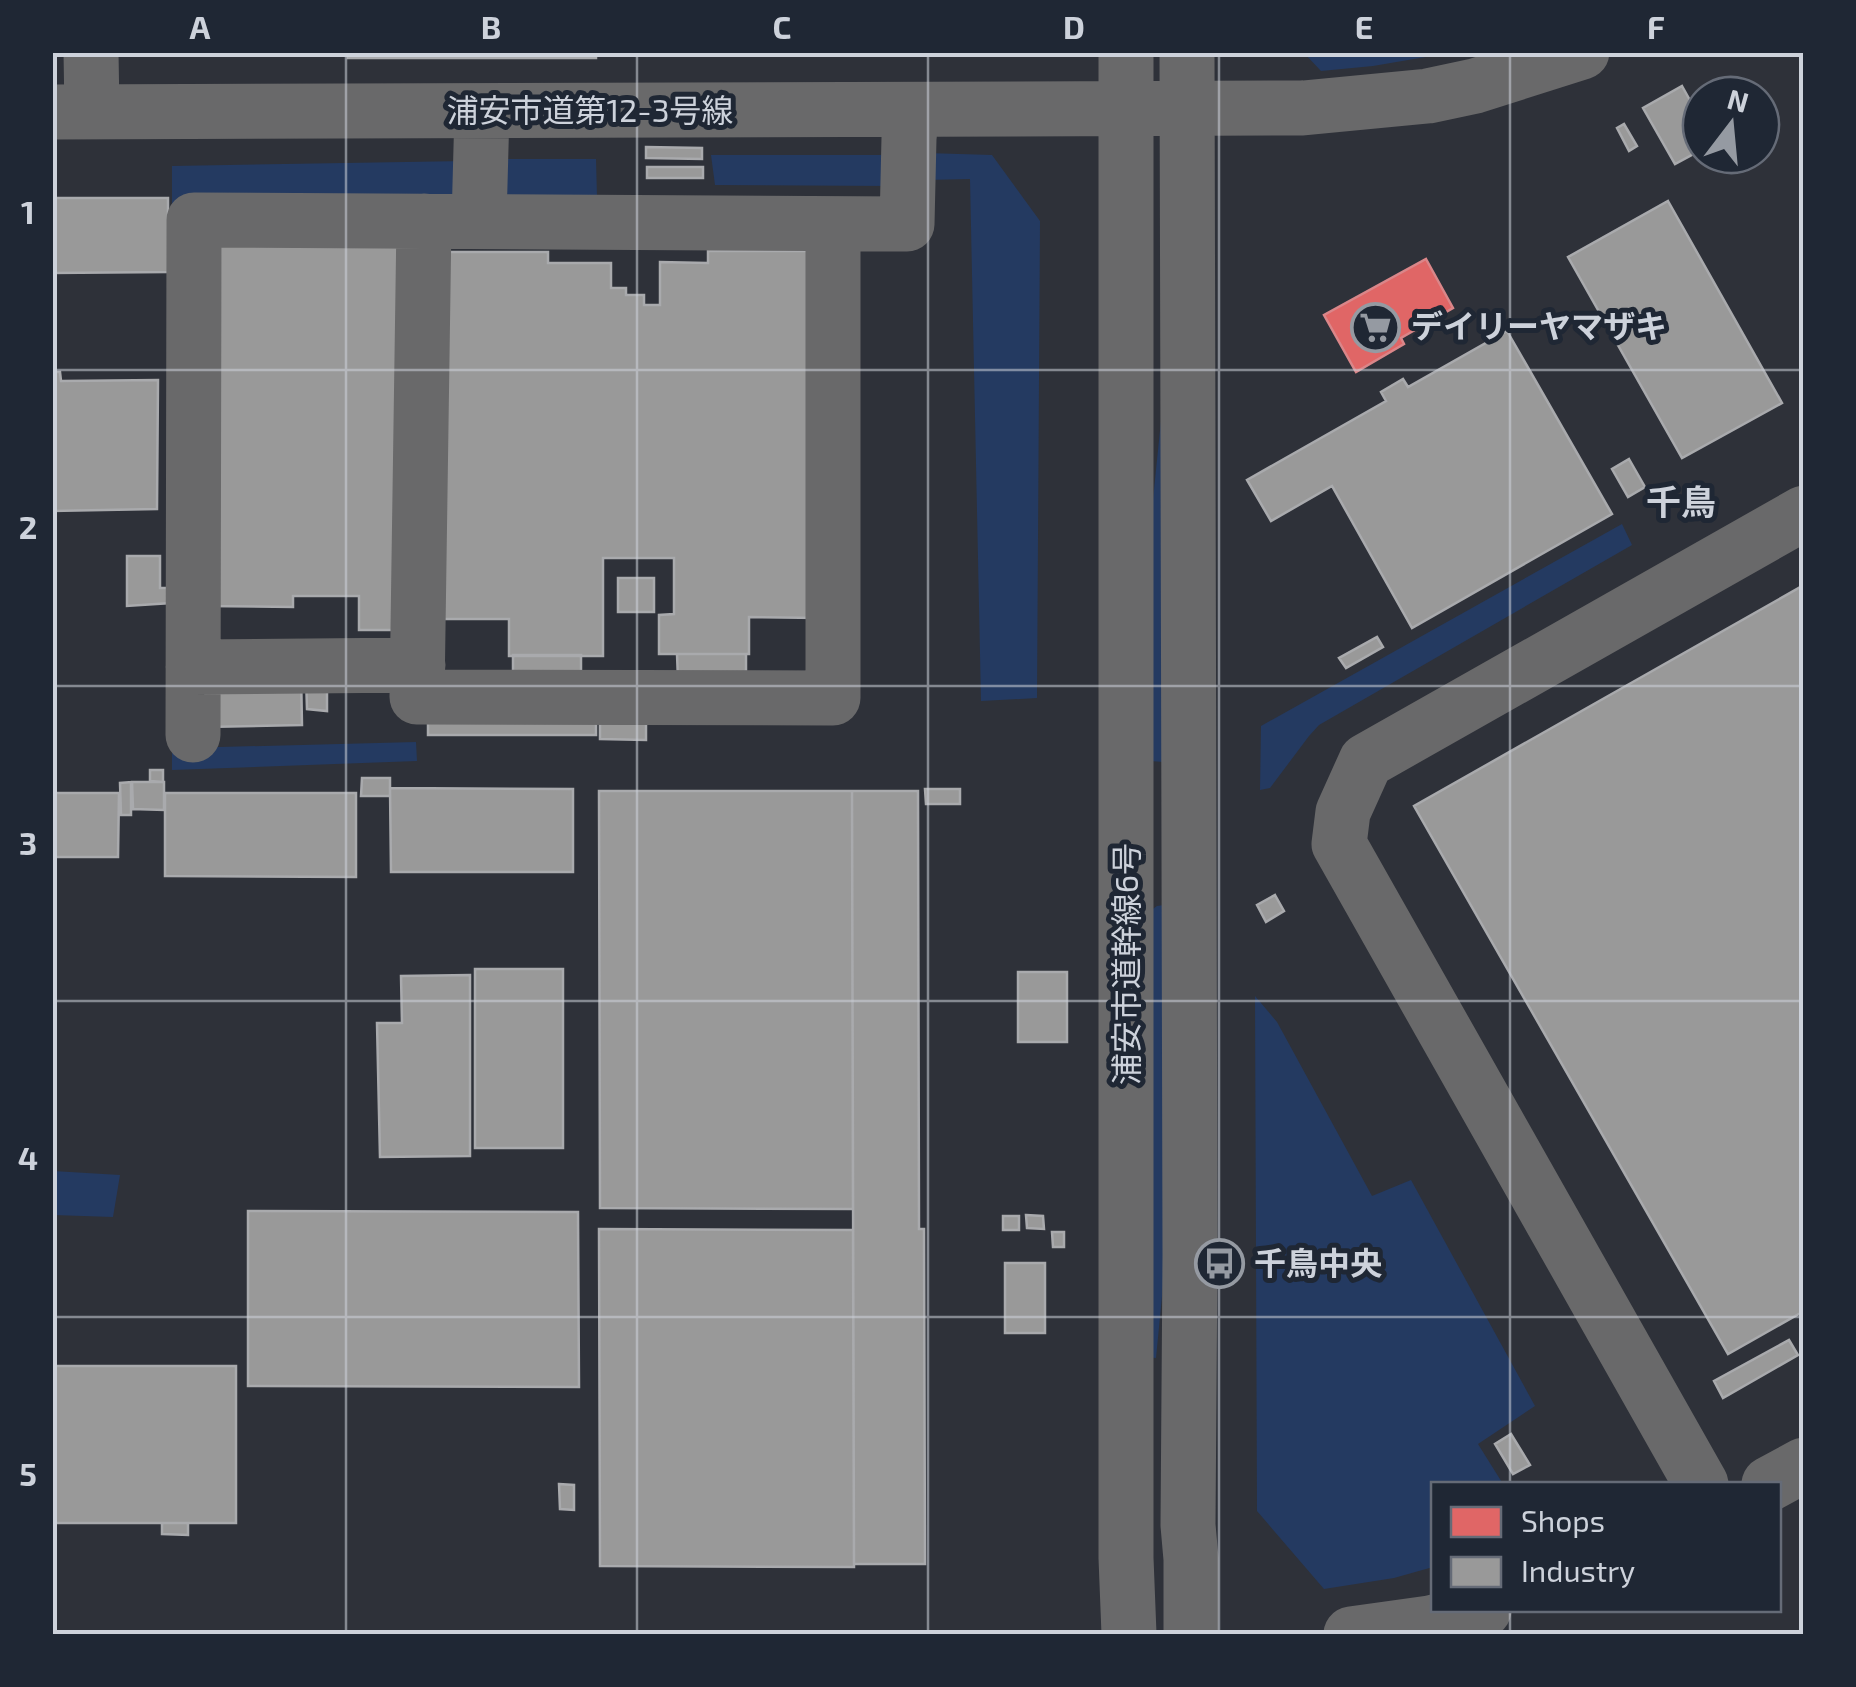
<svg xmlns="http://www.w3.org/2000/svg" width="1856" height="1687" viewBox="0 0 1856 1687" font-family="'Exo 2','Noto Sans JP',sans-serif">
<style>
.green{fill:#243a61}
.shops{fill:#e06666;stroke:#da8689;stroke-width:2.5}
.industry{fill:#999;stroke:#a9aaad;stroke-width:2.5}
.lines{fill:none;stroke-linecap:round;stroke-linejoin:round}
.minor{stroke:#69696a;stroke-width:55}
.grid{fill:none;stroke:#cdd2db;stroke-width:2.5;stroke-opacity:0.55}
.labels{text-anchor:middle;stroke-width:10;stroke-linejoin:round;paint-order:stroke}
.street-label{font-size:32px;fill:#cdd2db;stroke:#1f2734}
.poi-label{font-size:32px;font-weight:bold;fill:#cdd2db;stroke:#1f2734;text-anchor:start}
.neighbourhood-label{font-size:35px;font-weight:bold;fill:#cdd2db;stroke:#1f2734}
.neatline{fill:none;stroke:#cdd2db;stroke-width:4}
.grid-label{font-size:32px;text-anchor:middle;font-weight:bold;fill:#cdd2db}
</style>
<rect width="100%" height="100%" fill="#2e3139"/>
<path class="green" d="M 1304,53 L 1449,53 L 1373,66 L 1321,71 Z
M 926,153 L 992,155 L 1040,221 L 1037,698 L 981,701 L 970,179 L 925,180 Z
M 711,155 L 897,155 L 896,186 L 715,185 Z
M 499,159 L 596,159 L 597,197 L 508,197 Z
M 466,161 L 458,194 L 186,196 L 183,748 L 416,742 L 417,761 L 172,770 L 172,166 Z
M 1163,401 L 1164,762 L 1150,761 L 1148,549 Z
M 1622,524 L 1632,545 L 1319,725 L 1309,736 L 1270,788 L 1260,790 L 1261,726 Z
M 1164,905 L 1174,1173 L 1156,1358 L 1148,1357 L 1150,911 L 1157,906 Z
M 1255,996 L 1277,1022 L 1372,1196 L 1411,1180 L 1535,1406 L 1478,1444 L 1503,1484 L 1434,1484 L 1433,1567 L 1394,1578 L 1324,1589 L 1257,1511 Z
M 53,1171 L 120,1175 L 113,1217 L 53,1215 Z"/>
<path class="shops" d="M 1426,259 L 1453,308 L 1401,338 L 1404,344 L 1356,372 L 1324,315 Z"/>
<path class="industry" d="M 348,52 L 596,52 L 596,58 L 348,58 Z
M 1682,86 L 1701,120 L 1701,150 L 1675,164 L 1643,108 Z
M 1624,124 L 1637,146 L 1629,151 L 1617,128 Z
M 646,147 L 702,148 L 702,159 L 646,158 Z
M 647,167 L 703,167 L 703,178 L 647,178 Z
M 52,198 L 168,198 L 168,272 L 52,273 Z
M 1668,201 L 1782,403 L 1682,458 L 1568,257 Z
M 204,236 L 409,237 L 440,252 L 548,252 L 548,263 L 611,263 L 611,288 L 626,288 L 626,295 L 644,295 L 644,305 L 660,305 L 660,262 L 708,263 L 708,251 L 814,251 L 818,618 L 749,617 L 749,654 L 659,654 L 659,615 L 674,614 L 674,558 L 603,558 L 603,656 L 509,656 L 509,619 L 441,619 L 402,630 L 359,630 L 359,596 L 293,596 L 293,607 L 205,606 Z
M 1507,331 L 1612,514 L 1412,628 L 1332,486 L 1271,521 L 1247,480 L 1386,401 L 1381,392 L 1403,379 L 1408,387 Z
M 52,372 L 60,372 L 61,381 L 158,380 L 157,509 L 52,511 Z
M 1629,459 L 1645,487 L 1628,497 L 1612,469 Z
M 127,556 L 160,556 L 160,588 L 170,588 L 171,603 L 127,606 Z
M 618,578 L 654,578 L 654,612 L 618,612 Z
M 1804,585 L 1804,1311 L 1728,1354 L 1414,806 Z
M 1377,637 L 1383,647 L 1346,668 L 1339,658 Z
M 677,654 L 746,654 L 746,680 L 678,680 Z
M 513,655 L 581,655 L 581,681 L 513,681 Z
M 301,671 L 302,725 L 206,727 L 205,673 Z
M 327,676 L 327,711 L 307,709 L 306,677 Z
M 428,715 L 596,715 L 596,735 L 428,735 Z
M 600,716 L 646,716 L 646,740 L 600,739 Z
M 150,770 L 163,770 L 163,782 L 150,781 Z
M 362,778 L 390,778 L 390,796 L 361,796 Z
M 131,782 L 131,815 L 121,815 L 120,783 Z
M 132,782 L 164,782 L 164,810 L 133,809 Z
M 390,788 L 573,789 L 573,872 L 391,872 Z
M 925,789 L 960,789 L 960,804 L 926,804 Z
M 599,791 L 852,791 L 853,1209 L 600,1208 Z
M 852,791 L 918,791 L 919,1229 L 924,1229 L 925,1564 L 854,1564 Z
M 52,793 L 119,793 L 118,857 L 52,857 Z
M 165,793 L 356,793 L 356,877 L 165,876 Z
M 1275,895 L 1284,911 L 1266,922 L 1257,905 Z
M 475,969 L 563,969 L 563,1148 L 475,1148 Z
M 1018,972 L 1067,972 L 1067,1042 L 1018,1042 Z
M 470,975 L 470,1156 L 380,1157 L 377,1023 L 402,1023 L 401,976 Z
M 248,1211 L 578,1212 L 579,1387 L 248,1386 Z
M 1026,1215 L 1043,1216 L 1044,1229 L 1027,1228 Z
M 1003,1216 L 1019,1216 L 1019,1230 L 1003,1230 Z
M 599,1229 L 853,1230 L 854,1567 L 600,1566 Z
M 1052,1232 L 1064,1232 L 1064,1247 L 1053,1247 Z
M 1005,1263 L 1045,1263 L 1045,1333 L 1005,1333 Z
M 1789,1340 L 1798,1355 L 1723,1398 L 1714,1381 Z
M 52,1366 L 236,1366 L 236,1523 L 52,1523 Z
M 1511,1434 L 1530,1465 L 1513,1474 L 1495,1444 Z
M 559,1484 L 574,1485 L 574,1510 L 560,1509 Z
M 162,1523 L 188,1523 L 188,1535 L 162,1534 Z"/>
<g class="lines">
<path class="minor" d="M 91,52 L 92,112
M 1126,52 L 1126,1558 L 1129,1634
M 1187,52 L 1190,1255 L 1188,1525 L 1191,1559 L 1191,1634
M 52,112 L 1303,108 L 1428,96 L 1475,86 L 1582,52
M 424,221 L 417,697 L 833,698 L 833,224
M 479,221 L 482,111
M 193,667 L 418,665
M 193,735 L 194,220 L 907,224 L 909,138 L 912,110
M 1701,1484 L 1339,844 L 1343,812 L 1366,761 L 1804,513
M 1769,1484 L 1804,1465
M 1351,1634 L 1430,1623 L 1484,1610"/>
</g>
<path class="grid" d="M 346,52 L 346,1634M 637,52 L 637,1634M 928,52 L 928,1634M 1219,52 L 1219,1634M 1510,52 L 1510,1484M 52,370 L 1804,370M 52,686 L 1804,686M 52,1001 L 1804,1001M 52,1317 L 1804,1317M 1510,1610 L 1510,1634"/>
<defs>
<symbol id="supermarket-ring" viewBox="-11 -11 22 22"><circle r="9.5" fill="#1f2734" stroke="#959aa2" stroke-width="1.5"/><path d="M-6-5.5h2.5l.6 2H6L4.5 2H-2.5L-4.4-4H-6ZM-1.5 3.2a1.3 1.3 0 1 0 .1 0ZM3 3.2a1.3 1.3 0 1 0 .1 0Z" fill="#959aa2"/></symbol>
<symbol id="bus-ring" viewBox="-11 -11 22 22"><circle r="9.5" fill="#1f2734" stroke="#959aa2" stroke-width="1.5"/><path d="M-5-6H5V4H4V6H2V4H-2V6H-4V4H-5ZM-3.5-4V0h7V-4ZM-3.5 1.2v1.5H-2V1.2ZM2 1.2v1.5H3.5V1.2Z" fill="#959aa2"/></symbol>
</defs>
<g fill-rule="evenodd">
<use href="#supermarket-ring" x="1348" y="300" width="55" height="55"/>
<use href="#bus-ring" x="1192" y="1236" width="55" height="55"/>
</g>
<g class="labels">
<g class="street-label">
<text x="590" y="122">浦安市道第12-3号線</text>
<text transform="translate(1127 964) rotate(-90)" y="11">浦安市道幹線6号</text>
</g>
<g class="poi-label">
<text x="1411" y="338">デイリーヤマザキ</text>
<text x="1254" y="1275">千鳥中央</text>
</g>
<g class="neighbourhood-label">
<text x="1681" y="515">千鳥</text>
</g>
</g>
<rect width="1856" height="1687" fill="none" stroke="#1f2734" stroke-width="110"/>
<rect x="1431" y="1482" width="350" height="130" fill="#1f2734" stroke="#656b77" stroke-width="2.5"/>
<rect x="1451" y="1507" width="50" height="30" fill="#e06666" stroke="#656b77" stroke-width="2.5"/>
<text x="1521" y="1532" font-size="30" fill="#cdd2db">Shops</text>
<rect x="1451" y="1557" width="50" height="30" fill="#999999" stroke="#656b77" stroke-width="2.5"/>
<text x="1521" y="1582" font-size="30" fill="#cdd2db">Industry</text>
<g transform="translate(1731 125) rotate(16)"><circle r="48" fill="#1f2734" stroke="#656b77" stroke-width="2.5"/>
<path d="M0-8L18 38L0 25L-18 38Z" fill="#959aa2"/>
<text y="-15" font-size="28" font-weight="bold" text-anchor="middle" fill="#cdd2db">N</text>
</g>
<rect x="55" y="55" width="1746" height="1577" class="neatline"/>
<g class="grid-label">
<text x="200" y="39">A</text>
<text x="491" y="39">B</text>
<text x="782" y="39">C</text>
<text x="1074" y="39">D</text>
<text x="1364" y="39">E</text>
<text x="1656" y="39">F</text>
<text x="28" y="224">1</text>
<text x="28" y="539">2</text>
<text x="28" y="855">3</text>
<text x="28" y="1170">4</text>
<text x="28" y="1486">5</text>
</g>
</svg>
